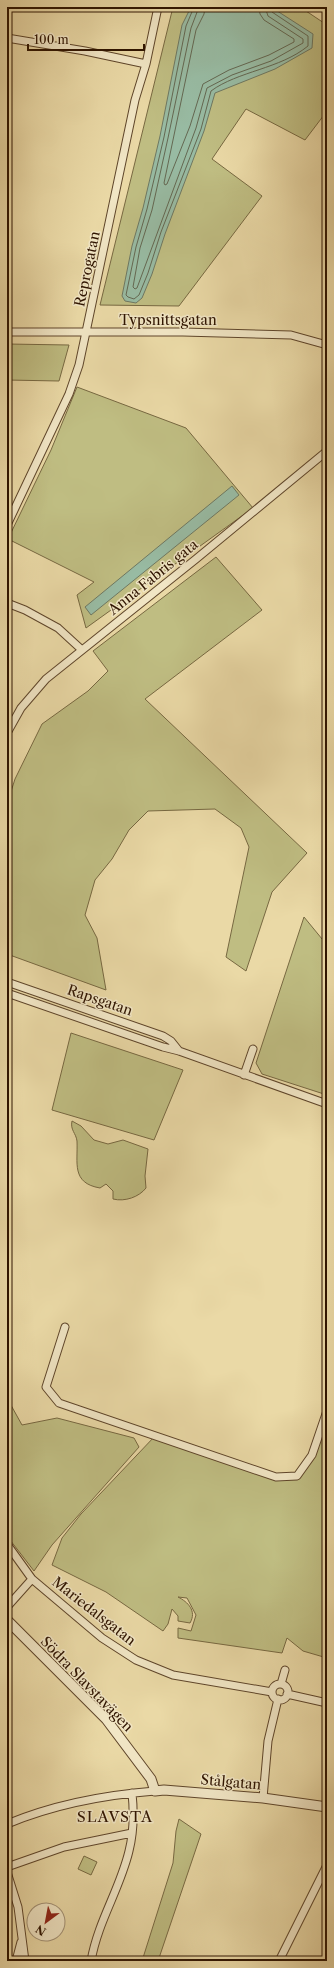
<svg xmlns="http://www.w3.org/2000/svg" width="334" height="1968" viewBox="0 0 334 1968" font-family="'Libre Caslon Text',serif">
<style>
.green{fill:#bfbd82;stroke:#776841}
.water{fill:#98bba3;stroke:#6e7862}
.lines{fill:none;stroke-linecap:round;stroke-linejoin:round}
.shore{stroke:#646852;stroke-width:1}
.minor-casing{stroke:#5e452a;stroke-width:9}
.tertiary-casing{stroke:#5e452a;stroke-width:11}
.minor{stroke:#f1e6c5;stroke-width:7}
.tertiary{stroke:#f1e6c5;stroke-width:9}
.labels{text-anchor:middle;stroke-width:3;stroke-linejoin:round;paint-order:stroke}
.street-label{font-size:14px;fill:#2f1400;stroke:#f1e6c5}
.neighbourhood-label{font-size:15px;letter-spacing:1px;fill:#2f1400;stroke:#f1e6c5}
</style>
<rect width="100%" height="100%" fill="#ead9a6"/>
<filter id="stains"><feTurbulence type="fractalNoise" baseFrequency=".005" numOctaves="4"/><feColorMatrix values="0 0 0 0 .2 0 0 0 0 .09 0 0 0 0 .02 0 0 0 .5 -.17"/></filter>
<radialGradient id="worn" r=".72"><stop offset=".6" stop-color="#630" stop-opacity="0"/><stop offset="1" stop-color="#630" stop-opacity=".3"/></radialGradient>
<path class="green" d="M 173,7 L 300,7 L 327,25 L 327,111 L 305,140 L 246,109 L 212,159 L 262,196 L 179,306 L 100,305 Z
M 7,344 L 69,345 L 59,381 L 7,380 Z
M 77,387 L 186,428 L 253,508 L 86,628 L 77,595 L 94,582 L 8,539 L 51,450 Z
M 216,557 L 262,610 L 145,699 L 307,853 L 272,892 L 246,971 L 226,957 L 249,847 L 241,828 L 215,809 L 148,811 L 129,830 L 112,859 L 95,880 L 85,915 L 97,938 L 106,990 L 7,954 L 7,804 L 15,779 L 42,724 L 88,691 L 108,671 L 93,651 Z
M 304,917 L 327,945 L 327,1095 L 262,1074 L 256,1063 Z
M 71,1033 L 183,1070 L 154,1140 L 52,1110 Z
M 72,1121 L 81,1126 L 94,1140 L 108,1144 L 123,1140 L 148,1149 L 145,1176 L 146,1188 C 139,1197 125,1202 113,1199 L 113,1191 L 106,1184 L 100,1188 C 71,1183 78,1163 77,1141 C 76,1133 70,1130 72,1121 Z
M 7,1398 L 22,1425 L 57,1418 L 134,1438 L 139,1447 L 52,1545 L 34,1571 L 7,1536 Z
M 327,1411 L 327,1658 L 303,1651 L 287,1638 L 282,1653 L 178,1638 L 178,1628 L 191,1631 L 196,1615 L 187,1598 L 178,1597 C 188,1602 197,1611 190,1623 L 178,1621 L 178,1616 L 172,1609 L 168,1624 L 163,1631 L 106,1592 L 52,1565 L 62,1538 L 81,1514 L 155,1436 L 276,1477 L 293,1476 L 312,1455 Z
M 179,1819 L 201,1834 L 158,1961 L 142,1961 L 173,1863 L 176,1831 Z
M 84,1856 L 97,1862 L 91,1875 L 78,1869 Z"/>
<path class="water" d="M 191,7 L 271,7 L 313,34 L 312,48 L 275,69 L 215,93 L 204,131 L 165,234 L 152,274 L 142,298 L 136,303 L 125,301 L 122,296 L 132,246 L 143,208 L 160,136 L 182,25 Z
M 232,486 L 239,495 L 91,615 L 85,607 Z"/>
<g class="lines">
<path class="shore" d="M 194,7 L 186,26 L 164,137 L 147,209 L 136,247 L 126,295 L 128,297 L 134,299 L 139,295 L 148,273 L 161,232 L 201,129 L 211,91 C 238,71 280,69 308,46 L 308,36 L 272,12 L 270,7
M 199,7 L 191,28 L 168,138 L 152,210 L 140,248 L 133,287 L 135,289 L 137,288 L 196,128 L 207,88 L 232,75 L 271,61 L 303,43 L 303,39 L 268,16 L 265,7
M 205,7 L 204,14 L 196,30 L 164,183 L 165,185 L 167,184 L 190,126 L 203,84 L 229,70 L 269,55 L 294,42 L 294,39 L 264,20 L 260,14 L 259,7"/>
<defs>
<path id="minor" d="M 7,38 L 85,51 L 146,64
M 7,332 L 183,332 L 291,335 L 327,345
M 7,525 L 69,394 L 79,365 L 135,100 L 146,64 L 158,7
M 7,603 L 25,610 L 58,628 L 82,650
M 7,733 L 21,708 L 46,679 L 196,559 L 327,451
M 7,982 L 163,1036 L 171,1041 L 179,1051
M 7,993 L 163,1047 L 179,1051 L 327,1104
M 244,1075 L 253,1049
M 65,1327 L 46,1387 L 59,1403 L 276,1477 L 297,1476 L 312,1455 L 327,1411
M 9,1547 L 32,1579 L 102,1638 L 136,1660 L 173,1675 L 272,1692
M 7,1607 L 32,1579
M 281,1684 L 285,1670
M272 1692a8 8 0 1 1 16 0a8 8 0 1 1-16 0Z
M 287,1694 L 327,1703
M 263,1798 L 268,1741 L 278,1699
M 7,1824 C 55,1804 103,1795 155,1791
M 7,1867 L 64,1847 L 132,1833
M 7,1872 L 18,1907 L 25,1961
M 16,1961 L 21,1942
M 91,1961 C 98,1921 120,1889 129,1851 C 134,1831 134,1812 132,1793
M 279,1961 L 327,1865"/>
<path id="tertiary" d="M 7,1620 L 106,1719 L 151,1779 L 155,1791 L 164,1790 L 263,1798 L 327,1807"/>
</defs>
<use href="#minor" class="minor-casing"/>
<use href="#tertiary" class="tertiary-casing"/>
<use href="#minor" class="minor"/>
<use href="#tertiary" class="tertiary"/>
</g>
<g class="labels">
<g class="street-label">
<text transform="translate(87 269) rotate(-78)" y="5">Reprogatan</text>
<text x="168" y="325">Typsnittsgatan</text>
<text transform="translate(153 577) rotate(-39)" y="5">Anna Fabris gata</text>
<text transform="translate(100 1000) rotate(19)" y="5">Rapsgatan</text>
<text transform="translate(94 1611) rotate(38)" y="5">Mariedalsgatan</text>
<text transform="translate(87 1684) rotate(46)" y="5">Södra Slavstavägen</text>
<text transform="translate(231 1782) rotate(5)" y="5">Stålgatan</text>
</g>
<g class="neighbourhood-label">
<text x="115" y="1822">SLAVSTA</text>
</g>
</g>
<rect width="334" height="1968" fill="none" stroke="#ead9a6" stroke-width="24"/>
<rect x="8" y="8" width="318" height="1952" fill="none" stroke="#2f1400" stroke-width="2"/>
<rect x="12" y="12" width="310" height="1944" fill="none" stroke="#2f1400"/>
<g transform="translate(46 1922) rotate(212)"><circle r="19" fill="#f1e6c5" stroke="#a39276"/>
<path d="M0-3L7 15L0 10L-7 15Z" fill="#8f2418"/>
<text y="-6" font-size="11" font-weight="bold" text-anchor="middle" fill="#2f1400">N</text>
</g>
<path d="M28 44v6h116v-6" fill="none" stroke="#2f1400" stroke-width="2"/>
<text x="34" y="44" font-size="12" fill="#2f1400" stroke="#f1e6c5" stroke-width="3" paint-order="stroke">100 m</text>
<rect width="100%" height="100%" filter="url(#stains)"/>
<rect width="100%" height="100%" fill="url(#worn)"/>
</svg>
